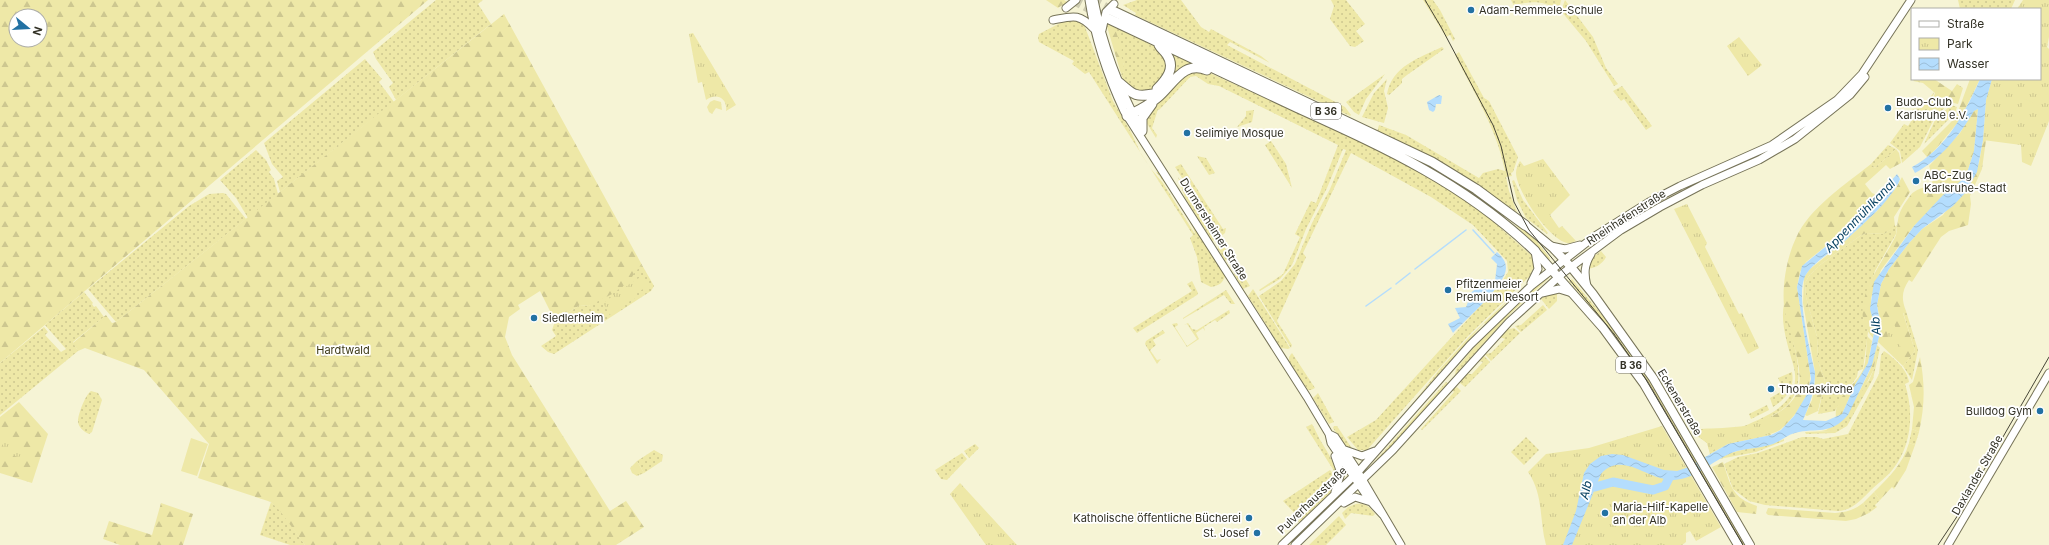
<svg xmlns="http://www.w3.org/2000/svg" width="2049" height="545" viewBox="0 0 2049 545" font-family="Inter,sans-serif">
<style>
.grass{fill:url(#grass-dots)}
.forest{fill:url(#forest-firs);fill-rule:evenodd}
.park{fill:url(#park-tufts)}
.pitch{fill:#eee8a7}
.water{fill:url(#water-waves)}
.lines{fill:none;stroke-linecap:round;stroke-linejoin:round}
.stream{stroke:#b4ddfd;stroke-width:1.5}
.river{stroke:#b4ddfd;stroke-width:9}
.highway-tunnel{stroke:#cfcdb2;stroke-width:9;stroke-dasharray:9 4.5;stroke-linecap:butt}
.secondary-casing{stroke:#767358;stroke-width:9}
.primary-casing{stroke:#767358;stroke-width:10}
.highway-casing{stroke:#767358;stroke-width:11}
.secondary{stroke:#fff;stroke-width:7}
.primary{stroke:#fff;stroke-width:8}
.highway{stroke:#fff;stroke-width:9}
.tram{stroke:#474638;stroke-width:1}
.poi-dot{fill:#2271a3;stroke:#fff;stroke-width:1.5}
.labels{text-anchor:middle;stroke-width:3.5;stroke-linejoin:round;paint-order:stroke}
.shield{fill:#fff;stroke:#706f66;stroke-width:1}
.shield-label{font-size:10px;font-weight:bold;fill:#323125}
.poi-label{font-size:11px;fill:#323125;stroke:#fff;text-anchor:start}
.street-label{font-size:11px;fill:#323125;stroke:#fff}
.park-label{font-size:11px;fill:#3d3916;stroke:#fff}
.water-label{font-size:12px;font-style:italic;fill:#074162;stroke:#fff}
</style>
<defs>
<pattern id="grass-dots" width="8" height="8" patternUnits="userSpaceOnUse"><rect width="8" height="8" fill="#eee8a7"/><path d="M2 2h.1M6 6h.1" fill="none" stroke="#cdc790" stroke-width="1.8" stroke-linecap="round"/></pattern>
<pattern id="forest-firs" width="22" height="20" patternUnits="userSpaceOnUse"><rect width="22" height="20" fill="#eee8a7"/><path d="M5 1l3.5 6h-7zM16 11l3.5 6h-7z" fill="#cdc790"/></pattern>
<pattern id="park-tufts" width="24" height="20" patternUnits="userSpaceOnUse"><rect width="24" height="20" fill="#eee8a7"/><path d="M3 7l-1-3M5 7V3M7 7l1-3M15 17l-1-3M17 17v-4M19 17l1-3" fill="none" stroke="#cdc790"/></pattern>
<pattern id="water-waves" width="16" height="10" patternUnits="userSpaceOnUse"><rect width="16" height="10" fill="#b4ddfd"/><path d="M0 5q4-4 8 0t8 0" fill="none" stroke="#9bbed9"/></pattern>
</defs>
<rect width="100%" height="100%" fill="#f6f4d5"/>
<path class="grass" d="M 436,0 L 483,0 L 478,4 L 491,24 L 396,100 L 389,87 L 393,83 L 376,59 L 373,52 Z
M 1137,0 L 1181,0 L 1201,27 L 1209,32 L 1211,29 L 1261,56 L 1270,63 L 1230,42 L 1227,45 L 1345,107 L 1351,115 L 1350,116 L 1135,15 L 1136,13 L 1123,5 Z
M 1331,0 L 1346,0 L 1365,24 L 1356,31 L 1364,41 L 1355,47 L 1350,46 L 1330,19 L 1334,6 Z
M 1423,0 L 1433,0 L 1440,10 L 1455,39 L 1453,41 L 1450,35 L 1446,37 Z
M 1511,0 L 1561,0 L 1559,10 C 1544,1 1531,0 1514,6 Z
M 1565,0 L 1593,37 L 1606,68 L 1618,84 L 1614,86 L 1586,41 L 1561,11 Z
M 1958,0 L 2015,0 L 2011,9 L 1960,9 Z
M 1066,20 L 1080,21 L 1085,27 L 1113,101 L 1131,132 L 1141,154 L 1151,169 L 1163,183 L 1195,234 C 1196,227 1164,181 1156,172 L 1159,171 L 1225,275 C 1224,283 1218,286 1211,287 L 1201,282 L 1197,257 L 1190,238 L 1193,235 L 1089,72 L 1085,74 L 1072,64 L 1074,61 L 1039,42 L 1038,38 L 1039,34 Z
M 1106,23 L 1158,48 C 1164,54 1167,59 1167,67 C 1168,77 1151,95 1141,93 C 1136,93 1131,89 1126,87 L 1121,74 L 1124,72 L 1124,65 Z
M 1442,47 L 1444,49 L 1407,75 L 1402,79 L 1402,83 L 1389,95 L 1387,94 C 1392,66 1419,58 1442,47 Z
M 1459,52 L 1484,98 L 1489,101 L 1518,157 L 1513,172 L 1511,173 L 1512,176 L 1506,177 L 1509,191 L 1517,212 L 1453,170 L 1377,132 L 1379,125 L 1406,135 L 1479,178 L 1483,173 L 1498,169 L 1505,171 C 1497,129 1474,93 1455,55 Z
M 1170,53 L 1192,63 C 1172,70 1164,92 1145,102 L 1160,89 Z
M 365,59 L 382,79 L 379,82 L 394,102 L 280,192 L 277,181 L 283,177 L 272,164 L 264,143 Z
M 1203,70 L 1390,155 L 1469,200 L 1533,257 L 1536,268 L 1533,268 L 1530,276 L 1468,336 L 1367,450 L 1358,450 L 1347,437 L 1376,420 L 1501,283 L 1508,272 L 1507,261 L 1473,225 L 1431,197 L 1351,153 L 1303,253 L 1306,257 L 1277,321 L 1292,345 L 1291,348 L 1259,296 L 1281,281 L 1295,264 L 1312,223 L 1330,189 L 1346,150 L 1343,149 L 1327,188 L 1306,229 L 1292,265 L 1280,279 L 1260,291 L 1259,290 L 1283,274 L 1300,237 L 1295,234 L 1311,201 L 1316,203 L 1338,145 L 1219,86 L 1208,84 L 1196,76 L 1190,77 L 1159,110 L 1158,109 L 1152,128 L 1157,135 L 1156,138 L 1146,122 L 1146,116 L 1184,73 Z
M 1385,74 L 1366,99 L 1359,115 L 1354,112 L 1346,102 Z
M 1387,79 L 1384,91 L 1388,108 L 1384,123 L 1362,117 L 1374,93 Z
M 1622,86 L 1652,126 L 1646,130 L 1624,99 L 1621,101 L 1613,91 Z
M 1934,92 L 1930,107 L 1921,115 L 1912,111 L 1913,109 L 1922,108 Z
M 1946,101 L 1952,103 L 1949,103 L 1935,118 L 1928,117 Z
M 1951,105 L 1957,107 L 1955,113 L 1924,144 L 1935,120 Z
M 1254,110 L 1252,122 L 1237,127 L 1246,116 L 1246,111 Z
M 1916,114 L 1933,121 L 1920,147 L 1902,163 L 1900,151 L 1890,143 L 1904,124 L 1908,126 Z
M 1271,141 L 1286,164 L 1292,188 L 1265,145 Z
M 1888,145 L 1896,149 L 1875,168 L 1871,164 Z
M 256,150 L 266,160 L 271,170 L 269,172 L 274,179 L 278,194 L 248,218 L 236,198 L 220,180 Z
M 1197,156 L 1206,158 L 1215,173 L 1209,175 Z
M 1181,164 L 1223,229 L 1226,228 L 1225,233 L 1220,237 L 1175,167 Z
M 1178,177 L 1219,238 L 1212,241 L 1185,198 Z
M 1514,180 L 1523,200 L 1548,233 L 1547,234 L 1526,218 L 1517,200 L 1512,181 Z
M 223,193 L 226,194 L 246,219 L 116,322 L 88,289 L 189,206 L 209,194 Z
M 1480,196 L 1527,229 L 1550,258 L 1549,260 L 1513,222 L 1477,198 Z
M 1897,225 L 1896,234 L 1875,271 L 1864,304 L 1863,318 L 1868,332 L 1863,369 L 1858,371 L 1857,377 L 1843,396 L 1835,411 L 1818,414 L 1825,381 L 1818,361 L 1817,337 L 1806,297 L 1805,283 L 1809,276 L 1820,265 L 1860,236 L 1866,233 L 1884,234 Z
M 1222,243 L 1231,257 L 1225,261 L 1218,249 L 1219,244 Z
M 1601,251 L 1606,257 C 1603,264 1594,269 1586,269 L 1593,257 Z
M 642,265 L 654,286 L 651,291 L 554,354 L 548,352 L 541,346 L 556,336 L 552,330 L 555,321 L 580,305 L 589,306 Z
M 1239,269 L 1250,286 L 1243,289 L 1234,274 Z
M 1547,276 L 1549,278 L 1511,313 L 1455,375 L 1456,369 L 1486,333 Z
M 1531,278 L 1508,300 L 1487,325 L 1484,323 L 1419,396 L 1420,398 L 1404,415 L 1439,370 L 1469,337 Z
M 1572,279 L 1611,326 L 1656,389 L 1747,545 L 1741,545 L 1608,328 L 1569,281 Z
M 1192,281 L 1198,293 L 1197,295 L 1137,333 L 1133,328 L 1192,291 L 1187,284 Z
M 1253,289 L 1290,348 L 1288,349 L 1281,348 L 1248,296 Z
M 1226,290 L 1235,304 L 1231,304 L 1224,295 L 1183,319 L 1183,318 Z
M 1557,291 L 1557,301 L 1549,309 L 1541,299 L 1548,293 Z
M 84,292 L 93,303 L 92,304 L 94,307 L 96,306 L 104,317 L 73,342 L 78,351 L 0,415 L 0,363 L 44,327 L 48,332 L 45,335 L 61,352 L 66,349 L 45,325 Z
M 1784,304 C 1790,340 1817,390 1777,413 C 1767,419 1756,423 1746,428 L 1768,431 L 1771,435 L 1728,444 L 1710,454 L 1707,443 L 1697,436 L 1694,436 L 1693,433 L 1695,430 C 1709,427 1724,430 1738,428 C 1744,427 1752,422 1758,420 C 1782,409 1802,394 1793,364 C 1788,346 1780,323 1784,304 Z
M 1543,305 L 1547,310 L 1521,332 L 1515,326 L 1521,325 Z
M 1229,310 L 1230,313 L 1217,322 L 1215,320 L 1204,327 L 1205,331 L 1203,328 L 1196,333 L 1199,339 L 1187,347 L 1172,324 L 1177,323 L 1178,325 L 1175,327 L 1187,346 L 1197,339 L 1187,324 L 1184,325 L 1188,323 L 1192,329 L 1197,330 Z
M 1906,311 L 1918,350 L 1912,380 L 1903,366 L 1915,351 L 1903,312 Z
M 1514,328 L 1520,333 L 1491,361 L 1485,354 L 1491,353 L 1505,339 L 1500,337 L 1506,330 Z
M 1163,330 L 1165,333 L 1153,340 L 1156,345 L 1150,350 L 1157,360 L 1161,359 L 1157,364 L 1145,344 L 1146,341 Z
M 1877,345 L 1880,348 L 1873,379 L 1847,426 L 1835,433 L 1806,434 L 1805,432 L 1830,431 L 1869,380 L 1874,369 Z
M 1884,351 C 1893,357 1908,370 1909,382 L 1905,384 C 1914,412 1912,445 1893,469 C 1887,477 1878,483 1871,490 C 1861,500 1853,510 1838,511 L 1765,505 L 1749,501 L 1733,489 L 1724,464 L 1738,457 L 1758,453 L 1802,437 L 1817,437 L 1823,439 L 1848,434 L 1879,374 L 1881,355 Z
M 1292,353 L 1315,388 L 1311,390 L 1308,390 L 1289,361 L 1289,357 Z
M 1484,356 L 1490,362 L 1465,387 L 1460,383 L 1466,374 L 1472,374 L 1483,362 L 1479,361 Z
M 1792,372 C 1795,388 1786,399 1773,407 L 1770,398 L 1784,390 L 1778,378 Z
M 1446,382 L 1449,384 L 1370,470 L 1368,469 Z
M 1457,387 L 1461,391 L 1422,430 L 1421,429 L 1454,392 L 1452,390 Z
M 91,391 L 98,393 L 102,400 L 92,432 L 89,434 C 84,432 78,427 78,421 C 78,415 85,395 91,391 Z
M 1318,393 L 1334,422 L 1329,424 L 1313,398 Z
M 1767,405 L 1769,410 L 1751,419 L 1749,414 Z
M 1312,424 C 1315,429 1317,434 1319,438 C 1329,456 1346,475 1330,495 L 1302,521 L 1298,522 L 1300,519 L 1283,501 L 1330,470 L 1333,474 L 1336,474 L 1306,427 Z
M 1334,426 L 1337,426 L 1353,450 L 1345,446 L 1333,428 Z
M 1912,429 L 1919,432 L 1915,445 L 1909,443 Z
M 1526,437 L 1539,450 L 1524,465 L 1511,452 Z
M 1784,439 L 1784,441 L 1756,452 L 1719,459 C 1736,447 1763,449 1784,439 Z
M 975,444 L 979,448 L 969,458 L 964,451 Z
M 654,450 L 663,455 L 662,461 L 644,473 L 637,461 Z
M 962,453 L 967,459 L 947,480 L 941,479 L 935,470 Z
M 1349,484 L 1350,485 L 1289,545 L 1286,545 Z
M 1874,492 L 1880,500 L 1875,505 L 1877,507 L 1869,513 L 1863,503 Z
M 271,502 L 281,511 L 305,545 L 290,545 L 260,535 Z
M 1356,504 C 1365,503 1370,507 1375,514 L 1373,516 L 1351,513 L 1345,519 L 1342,513 L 1348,507 Z
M 1339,516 L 1346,525 L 1326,545 L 1309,545 Z"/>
<path class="forest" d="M 0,0 L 428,0 L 0,363 ZM 16,16 L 40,16 L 40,40 L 16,40 Z
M 1046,0 L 1064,0 L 1067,2 L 1058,8 Z
M 504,14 L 642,265 L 635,272 L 629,282 L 612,294 L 589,306 L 580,305 L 555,321 L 540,291 L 518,305 L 520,309 L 509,317 L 505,337 L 512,355 L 610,511 L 626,501 L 644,527 L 616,545 L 305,545 L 280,511 L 271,502 L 198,478 L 209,444 L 144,370 L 85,348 L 78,351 L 73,343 L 106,315 L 112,323 L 116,322 Z
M 1106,23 L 1116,32 L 1122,48 L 1121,55 L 1124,65 L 1124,72 L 1121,74 Z
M 1915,79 L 1934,79 L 1952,91 L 1957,84 L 1963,88 L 1958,104 L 1946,101 L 1928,117 L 1921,115 L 1930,107 L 1935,93 L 1923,83 L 1913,81 Z
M 1970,79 L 1980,79 L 1960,120 L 1935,150 L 1927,157 L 1922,151 L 1956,117 Z
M 1978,109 L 1974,151 L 1968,170 L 1962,180 L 1914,226 L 1881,270 L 1871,298 L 1871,312 L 1875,328 L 1873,338 C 1844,307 1883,264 1896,235 C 1897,231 1897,225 1898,220 C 1899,211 1905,203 1910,196 C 1916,187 1929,189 1934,179 L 1929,166 L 1960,133 L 1974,110 Z
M 1983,140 L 1986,140 L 1982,169 L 1970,196 L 1971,204 L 1968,225 L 1949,231 L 1941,237 L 1912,282 L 1909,280 C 1902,291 1901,298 1906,311 L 1903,313 L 1915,351 L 1903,366 L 1878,342 L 1881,324 L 1877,305 L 1881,284 L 1889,269 L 1909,243 L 1922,229 L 1943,215 L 1979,163 Z
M 1896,149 L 1899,153 L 1901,163 L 1890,169 L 1886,165 L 1865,184 L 1872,193 L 1879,196 L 1852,225 L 1806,262 L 1800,272 L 1797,287 L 1810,373 C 1811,396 1797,415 1780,430 L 1746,428 C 1764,420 1786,413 1796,395 C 1808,373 1787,330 1784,306 C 1782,284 1787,257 1796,238 C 1809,208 1846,184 1871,164 L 1875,168 Z
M 1902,177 L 1910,192 L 1894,217 L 1895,227 L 1884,234 L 1866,233 L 1860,236 L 1820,265 L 1809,276 L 1805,283 L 1806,297 L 1817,337 L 1818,361 L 1825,381 L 1818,411 L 1807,416 L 1805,415 L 1812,400 L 1815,384 L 1815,372 L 1803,303 L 1804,277 L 1810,269 L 1846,240 L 1877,211 L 1896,188 Z
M 1867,336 L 1872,341 L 1867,368 L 1855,385 L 1842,414 L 1836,417 C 1833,398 1856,385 1863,370 C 1867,360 1866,346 1867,336 Z
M 1877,345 L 1874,369 L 1851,413 L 1839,426 L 1830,431 L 1821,431 L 1826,430 L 1848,415 L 1870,370 Z
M 1920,357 C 1925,383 1925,406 1919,432 L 1912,429 L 1914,407 L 1909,385 L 1913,382 Z
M 19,402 L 48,434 L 32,483 L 0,473 L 0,417 Z
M 1909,443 L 1915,445 L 1906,470 L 1894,489 L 1892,487 L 1880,500 L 1874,492 C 1889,477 1903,464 1909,443 Z
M 1723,462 C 1731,486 1731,497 1757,506 L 1756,514 L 1737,512 L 1712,467 Z
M 161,503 L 193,514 L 183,545 L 120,545 L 103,539 L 109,521 L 152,535 Z
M 1863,503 L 1869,513 L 1856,519 L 1846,521 L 1768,515 L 1766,513 L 1768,508 L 1835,513 C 1847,512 1854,510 1863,503 Z"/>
<path class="park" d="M 2023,0 L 2049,0 L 2049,37 L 2047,47 L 2049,49 L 2049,121 L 2031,166 L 2022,162 L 2021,145 L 1983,140 L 1986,100 L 1992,79 L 2040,79 L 2040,9 L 2017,9 Z
M 693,33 L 736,105 L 726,111 C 728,98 716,92 706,100 L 702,82 L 698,83 L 689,34 Z
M 1739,37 L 1762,65 L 1748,76 L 1727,46 Z
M 714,100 L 721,102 L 722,110 L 716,108 L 712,114 L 709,112 L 707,107 L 710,102 Z
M 1543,159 L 1570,195 L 1550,215 L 1559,228 L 1562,226 L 1576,241 L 1571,243 C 1552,246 1516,190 1516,173 C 1516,169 1518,164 1520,161 L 1524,166 Z
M 1687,204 L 1707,243 L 1705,247 L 1739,314 L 1742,313 L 1759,348 L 1748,354 L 1674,209 Z
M 641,277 L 649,286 L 634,294 L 636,298 L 619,307 L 620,310 L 610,315 L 603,303 L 635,280 Z
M 1886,317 L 1892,319 L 1899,336 L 1901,361 L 1889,350 Z
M 1772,416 L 1780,430 C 1759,441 1725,438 1710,453 L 1707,443 L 1697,435 L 1694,436 L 1693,432 L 1699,430 L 1746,426 Z
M 1662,426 L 1721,527 L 1696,541 L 1690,531 L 1686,533 L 1686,542 L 1682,545 L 1546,545 C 1539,520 1544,495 1528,472 L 1546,454 L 1589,448 Z
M 5,438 L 14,441 L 12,448 L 22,451 L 19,458 L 13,455 L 13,453 L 1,449 Z
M 637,461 L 644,473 L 637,476 L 632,473 L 630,468 Z
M 960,483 L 1017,545 L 986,545 L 950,494 Z"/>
<path class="pitch" d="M 2025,99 L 2034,103 L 2027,117 L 2019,113 Z
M 586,309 L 591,318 L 579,324 L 575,316 Z
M 191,438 L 208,444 L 197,476 L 181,471 Z"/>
<path class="water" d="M 1980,79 L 1992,79 L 1986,100 L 1983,140 L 1977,172 L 1965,193 L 1953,206 L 1922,229 L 1909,243 L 1889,269 L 1881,284 L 1877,305 L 1881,329 L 1872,365 L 1848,415 C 1830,436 1817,427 1795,433 C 1787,435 1781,441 1773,444 C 1762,448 1749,448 1737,451 C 1716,457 1697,479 1674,480 C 1647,481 1623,450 1601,474 L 1572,545 L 1563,545 L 1576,511 L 1584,473 L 1590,464 L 1601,456 L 1612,454 L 1623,455 L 1664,470 L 1677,471 L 1686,468 L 1728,444 L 1771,435 L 1781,430 L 1794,416 L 1806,396 L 1811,379 L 1797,287 L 1802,266 L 1852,225 L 1897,174 L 1900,179 L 1898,184 C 1885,206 1864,223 1846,240 C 1835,250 1808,265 1804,279 C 1797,298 1810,351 1815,372 C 1815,391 1810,404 1803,420 L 1826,421 L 1842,414 L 1855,385 L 1868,363 L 1875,328 L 1870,309 L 1874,282 L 1914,226 L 1943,195 L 1962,180 L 1968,170 L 1974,151 L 1978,109 L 1974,111 C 1960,135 1940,160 1915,173 L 1912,167 C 1946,149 1965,113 1980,79 Z
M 1439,95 L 1442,96 L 1441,104 L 1436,104 L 1435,110 L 1433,112 L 1429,110 L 1427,102 Z
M 1497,252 C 1502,257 1506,261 1506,268 C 1506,285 1465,320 1453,333 L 1448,324 L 1460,318 L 1455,308 L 1466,307 L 1468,302 L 1465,297 L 1485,282 L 1483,279 L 1495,281 L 1497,264 L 1491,258 Z"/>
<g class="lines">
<path class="stream" d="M 1473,230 L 1494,253
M 1415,269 L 1466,230
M 1396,284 L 1410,273
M 1366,306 L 1391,288"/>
<path class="river" d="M 1595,487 L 1613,482 L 1653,490 L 1665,486 L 1670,476"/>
<path class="highway-tunnel" d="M 1073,0 L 1107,18
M 1092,0 L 1111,10"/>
<defs>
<path id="secondary" d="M 1089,0 C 1095,39 1107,75 1124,111 L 1307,397 L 1329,434 L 1331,443 L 1371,502 L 1383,515
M 1094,0 C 1103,46 1119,88 1141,129
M 1066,8 L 1076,0
M 1053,20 C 1073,16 1079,13 1094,29
M 1102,30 L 1106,12 L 1114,4
M 1551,246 L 1565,249 L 1580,245
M 1531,283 L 1538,269 L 1535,251
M 1587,286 C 1584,274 1584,265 1591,254
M 1542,293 L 1559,289 L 1572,293
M 1329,434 L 1335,437 L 1355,467 L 1401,545
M 1345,450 L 1362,456 L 1375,451
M 1335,492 L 1341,473 L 1335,456
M 1344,503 L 1355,497 L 1371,502
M 1282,545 L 1358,472 L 1470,345 L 1531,286 L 1595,236 L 1649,202 L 1680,186 L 1772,145 L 1837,100 L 1862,74 L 1911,0
M 1295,545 L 1393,450 L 1509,322 L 1563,273 L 1621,230 L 1660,207 L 1702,185 L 1759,160 L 1795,139 L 1850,95 L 1865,77
M 1948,545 L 2049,373"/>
<path id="primary" d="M 1525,225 L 1553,248 L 1571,267 L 1593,294 L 1653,378 L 1750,545
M 1535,251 L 1603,328 L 1644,384 L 1738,545"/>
<path id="highway" d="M 1111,10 L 1432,162 L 1476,189 L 1525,225
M 1107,18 C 1170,48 1234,78 1298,108 C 1386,148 1464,183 1535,251
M 1117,81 C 1132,92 1132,98 1153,94
M 1157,89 C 1166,80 1176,68 1167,55 C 1165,51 1161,49 1159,45
M 1127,116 C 1137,111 1148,106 1157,98 C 1173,85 1183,60 1207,70
M 1142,131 L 1142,118 L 1152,104"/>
</defs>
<use href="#secondary" class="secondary-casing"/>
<use href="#primary" class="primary-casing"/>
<use href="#highway" class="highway-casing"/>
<use href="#secondary" class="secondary"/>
<use href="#primary" class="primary"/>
<use href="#highway" class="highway"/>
<path class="tram" d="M 1425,0 L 1441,27 L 1493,125 L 1501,146 L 1514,202 L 1529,230 L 1614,334 L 1645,378 L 1743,545
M 1938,545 L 1958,515 L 2049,357"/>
</g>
<g class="poi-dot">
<circle cx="1471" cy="10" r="4"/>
<circle cx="1888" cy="108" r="4"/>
<circle cx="1187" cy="133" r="4"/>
<circle cx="1916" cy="181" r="4"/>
<circle cx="1448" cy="290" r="4"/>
<circle cx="534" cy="318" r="4"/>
<circle cx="1771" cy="389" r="4"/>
<circle cx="2040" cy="411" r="4"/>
<circle cx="1605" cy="513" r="4"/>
<circle cx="1249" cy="518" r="4"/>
<circle cx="1257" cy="533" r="4"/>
</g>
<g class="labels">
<g class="shield">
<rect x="1311" y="103" width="30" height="16" rx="3"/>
<rect x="1616" y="357" width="30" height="16" rx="3"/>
</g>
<g class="shield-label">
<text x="1326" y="115">B 36</text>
<text x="1631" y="369">B 36</text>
</g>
<g class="poi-label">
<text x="1479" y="14">Adam-Remmele-Schule</text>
<text x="1896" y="106">Budo-Club<tspan x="1896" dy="13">Karlsruhe e.V.</tspan></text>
<text x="1195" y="137">Selimiye Mosque</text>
<text x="1924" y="179">ABC-Zug<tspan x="1924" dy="13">Karlsruhe-Stadt</tspan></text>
<text x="1456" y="288">Pfitzenmeier<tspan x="1456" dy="13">Premium Resort</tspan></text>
<text x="542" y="322">Siedlerheim</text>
<text x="1779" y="393">Thomaskirche</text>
<text x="2032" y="415" text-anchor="end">Bulldog Gym</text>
<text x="1613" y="511">Maria-Hilf-Kapelle<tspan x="1613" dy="13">an der Alb</tspan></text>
<text x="1241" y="522" text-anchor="end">Katholische öffentliche Bücherei</text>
<text x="1249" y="537" text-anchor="end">St. Josef</text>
</g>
<g class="street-label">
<text transform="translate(1626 217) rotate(-33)" y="4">Rheinhafenstraße</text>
<text transform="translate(1214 229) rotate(58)" y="4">Durmersheimer Straße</text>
<text transform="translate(1680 402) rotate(59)" y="4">Eckenerstraße</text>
<text transform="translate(1977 475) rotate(-60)" y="4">Daxlander Straße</text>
<text transform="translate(1312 500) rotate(-44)" y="4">Pulverhausstraße</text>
</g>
<g class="park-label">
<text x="343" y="354">Hardtwald</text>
</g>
<g class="water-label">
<text transform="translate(1860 216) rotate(-46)" y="4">Appenmühlkanal</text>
<text transform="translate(1876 326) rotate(-94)" y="4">Alb</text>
<text transform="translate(1586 490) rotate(-76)" y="4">Alb</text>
</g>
</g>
<rect x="1911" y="8" width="130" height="72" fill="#ffffff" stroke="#adada8"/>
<rect x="1919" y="21" width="20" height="6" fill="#ffffff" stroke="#adada8"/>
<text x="1947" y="28" font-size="12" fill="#323125">Straße</text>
<rect x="1919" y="38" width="20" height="12" fill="url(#park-tufts)" stroke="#adada8"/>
<text x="1947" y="48" font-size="12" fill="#323125">Park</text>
<rect x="1919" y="58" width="20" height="12" fill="url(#water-waves)" stroke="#adada8"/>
<text x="1947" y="68" font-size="12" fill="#323125">Wasser</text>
<g transform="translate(28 28) rotate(108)"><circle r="19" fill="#ffffff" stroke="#adada8"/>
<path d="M0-3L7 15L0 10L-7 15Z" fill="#2271a3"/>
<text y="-6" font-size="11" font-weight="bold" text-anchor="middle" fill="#323125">N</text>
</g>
</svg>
